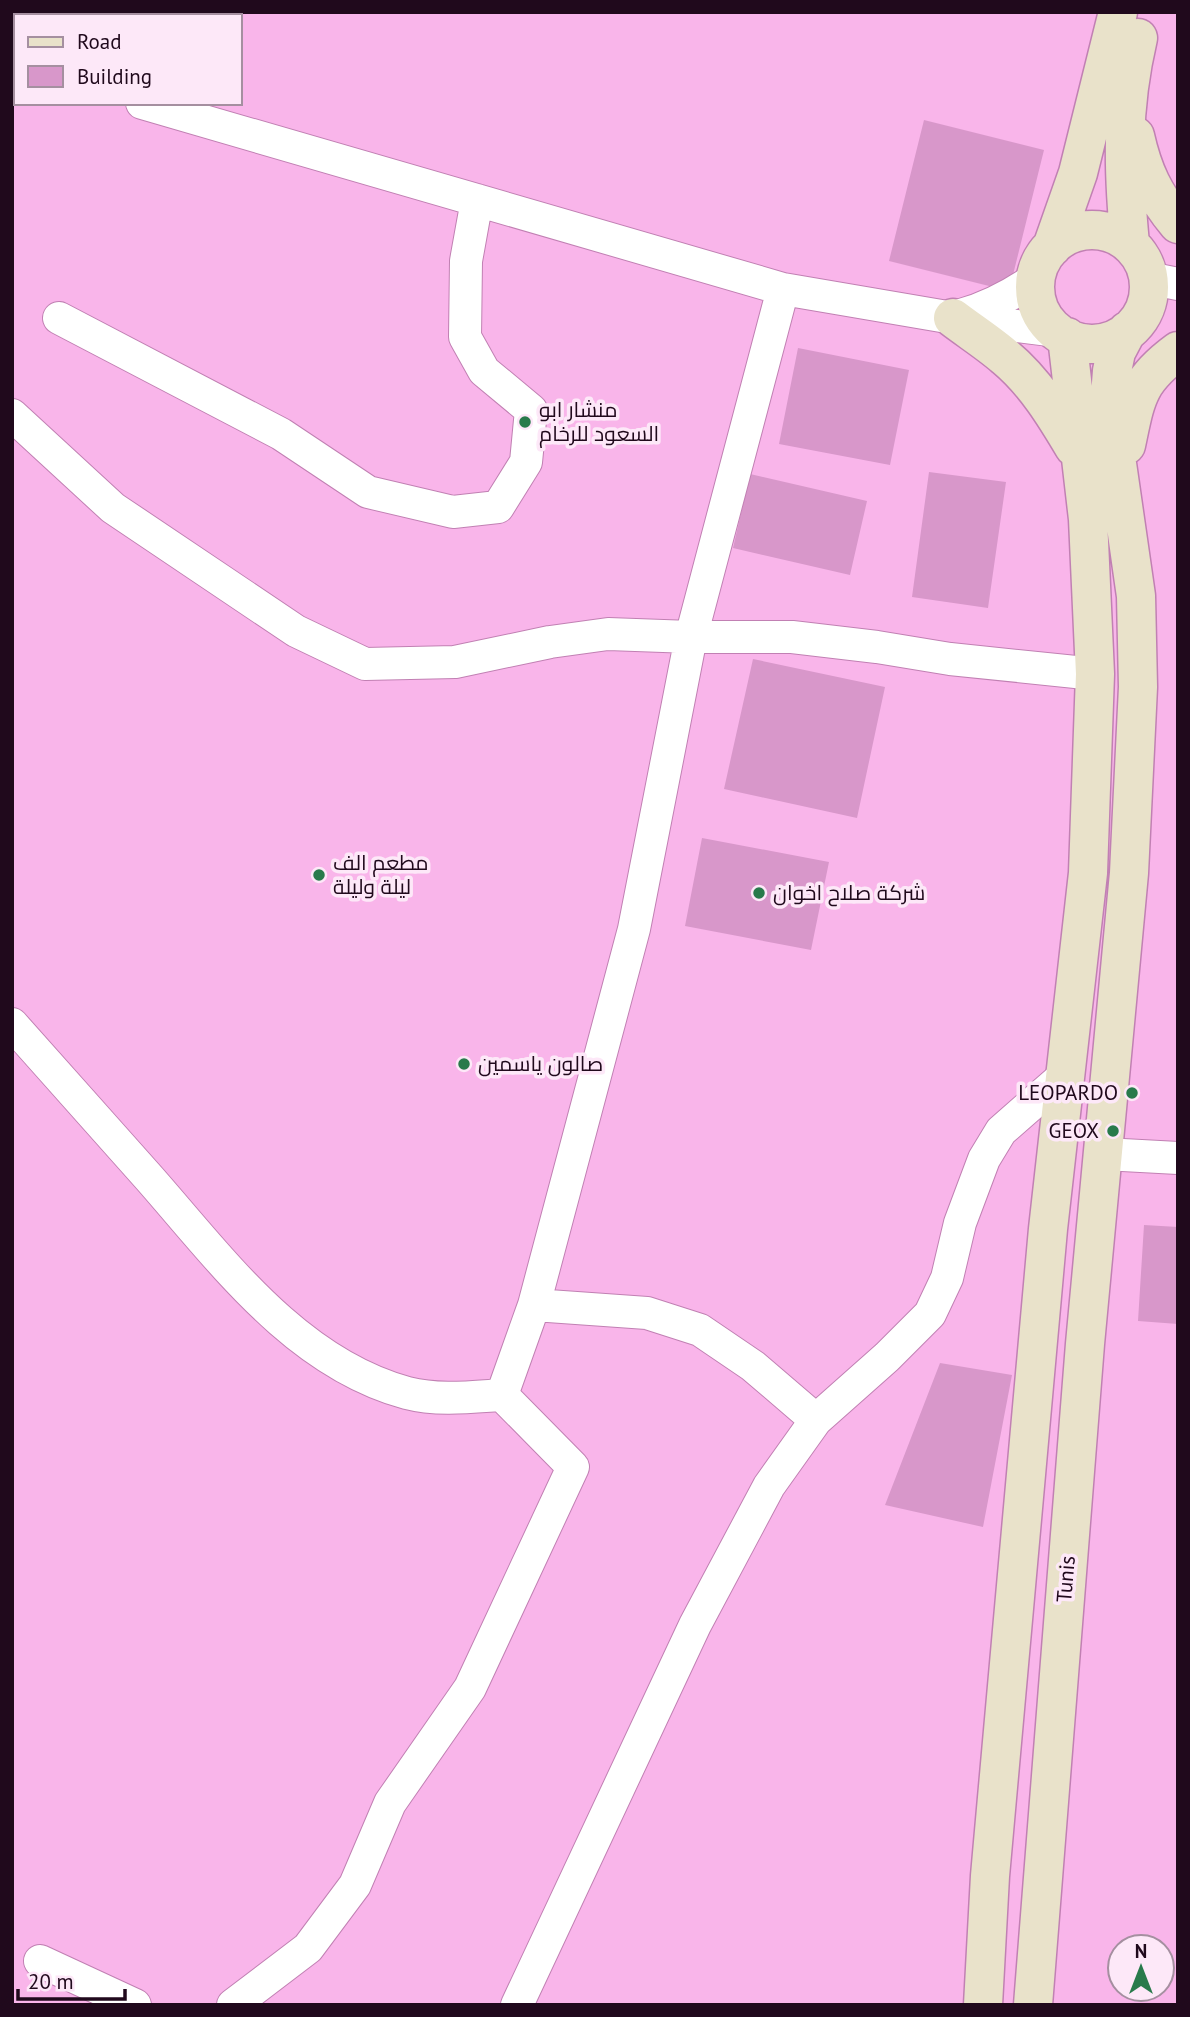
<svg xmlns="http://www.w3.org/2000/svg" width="1190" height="2017" viewBox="0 0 1190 2017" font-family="'PT Sans',Cairo,sans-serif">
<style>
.building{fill:#d897ca}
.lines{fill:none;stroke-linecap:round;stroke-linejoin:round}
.street-casing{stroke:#c180b3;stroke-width:34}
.secondary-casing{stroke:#c180b3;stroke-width:41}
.street{stroke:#fff;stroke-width:32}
.secondary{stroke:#e9e2ca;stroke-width:38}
.poi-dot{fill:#287a4b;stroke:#fde8f8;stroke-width:2.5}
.labels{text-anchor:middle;stroke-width:7;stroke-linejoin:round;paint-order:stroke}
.poi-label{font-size:21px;fill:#20091c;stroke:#fde8f8;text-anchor:start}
.street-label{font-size:21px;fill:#20091c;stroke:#fde8f8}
</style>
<rect width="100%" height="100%" fill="#f9b5ea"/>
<path class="building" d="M 924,120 L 1044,150 L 1009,291 L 889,261 Z
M 798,348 L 909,370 L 890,465 L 779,444 Z
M 929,472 L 1006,482 L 988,608 L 912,597 Z
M 750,474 L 867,501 L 850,575 L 733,548 Z
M 753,659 L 885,687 L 857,818 L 724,789 Z
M 702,838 L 829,862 L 811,950 L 685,926 Z
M 1144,1225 L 1178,1227 L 1178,1324 L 1138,1321 Z
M 940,1363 L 1012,1375 L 983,1527 L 885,1505 Z"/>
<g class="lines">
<defs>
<path id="street" d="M 12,62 L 16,64
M 142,103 L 783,289 L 953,318 L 1057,331
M 1148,278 L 1178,284
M 961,315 C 989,307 1012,295 1036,278
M 59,318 L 281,434 L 368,492 L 453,512 L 498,507 L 526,462 L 531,410 L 484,371 L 465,337 L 466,261 L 477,200
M 12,415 L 113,508 L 296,631 L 365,664 L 455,662 L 550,642 L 608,634 L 691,637 L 792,637 L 877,647 L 950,659 L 1095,674
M 12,1024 C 58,1076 104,1127 150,1179 C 222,1261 296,1363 407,1393 C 438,1401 471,1397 502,1395 L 573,1467 L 470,1688 L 390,1803 L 355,1885 L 308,1948 L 233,2005
M 1104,1154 L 1178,1158
M 534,1305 L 647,1313 L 700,1330 L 753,1366 L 816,1420
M 502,1395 L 534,1305 L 634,929 L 691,637 L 783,289
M 40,1961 L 135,2005
M 517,2005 L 695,1625 L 769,1486 L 816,1420 L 887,1357 L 930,1314 L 947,1278 L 960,1223 L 984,1159 L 1001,1131 L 1065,1075"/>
<path id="secondary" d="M 1135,136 C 1143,172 1154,195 1178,224
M1035 287a57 57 0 1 1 114 0a57 57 0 1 1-114 0Z
M 1130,244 C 1123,172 1121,110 1138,38
M 1052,247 L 1078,173 L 1118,12
M 953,318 C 970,331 989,343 1005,357 C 1035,382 1055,415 1074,447
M 1126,445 C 1136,398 1137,381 1178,351
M 983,2005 L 990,1876 L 1048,1229 L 1088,873 L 1095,674 L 1088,519 L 1067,337
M 1033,2005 L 1085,1344 L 1129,873 L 1138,687 L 1136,596 L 1109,408 L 1112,371 L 1116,352 L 1127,331"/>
</defs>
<use href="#street" class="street-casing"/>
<use href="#secondary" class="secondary-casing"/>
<use href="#street" class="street"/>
<use href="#secondary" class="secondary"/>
</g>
<g class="poi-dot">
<circle cx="525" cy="422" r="7"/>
<circle cx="319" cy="875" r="7"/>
<circle cx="759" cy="893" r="7"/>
<circle cx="464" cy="1064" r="7"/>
<circle cx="1132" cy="1093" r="7"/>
<circle cx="1113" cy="1131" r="7"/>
</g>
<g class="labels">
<g class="poi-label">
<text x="539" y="417">منشار ابو<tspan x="539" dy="24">السعود للرخام</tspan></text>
<text x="333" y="870">مطعم الف<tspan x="333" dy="24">ليلة وليلة</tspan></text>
<text x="773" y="900">شركة صلاح اخوان</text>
<text x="478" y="1071">صالون ياسمين</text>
<text x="1118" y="1100" text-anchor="end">LEOPARDO</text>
<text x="1099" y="1138" text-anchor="end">GEOX</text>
</g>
<g class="street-label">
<text transform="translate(1066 1579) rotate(-85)" y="7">Tunis</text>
</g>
</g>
<rect width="1190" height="2017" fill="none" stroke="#20091c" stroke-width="28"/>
<rect x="14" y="14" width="228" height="91" fill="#fde8f8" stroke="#a58fa0" stroke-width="2"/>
<rect x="28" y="37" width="35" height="10" fill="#e9e2ca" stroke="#a58fa0" stroke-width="2"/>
<text x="77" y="49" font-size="21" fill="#20091c">Road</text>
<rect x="28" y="66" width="35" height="21" fill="#d897ca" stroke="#a58fa0" stroke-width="2"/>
<text x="77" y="84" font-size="21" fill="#20091c">Building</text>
<g transform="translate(1141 1968)"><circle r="33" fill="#fde8f8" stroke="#a58fa0" stroke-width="2"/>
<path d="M0-5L12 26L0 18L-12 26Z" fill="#287a4b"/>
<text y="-10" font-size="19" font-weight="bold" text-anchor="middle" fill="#20091c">N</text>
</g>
<path d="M18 1989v10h107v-10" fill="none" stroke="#20091c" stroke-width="3.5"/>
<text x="28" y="1989" font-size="21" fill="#20091c" stroke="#fde8f8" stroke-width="5" paint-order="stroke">20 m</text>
</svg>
